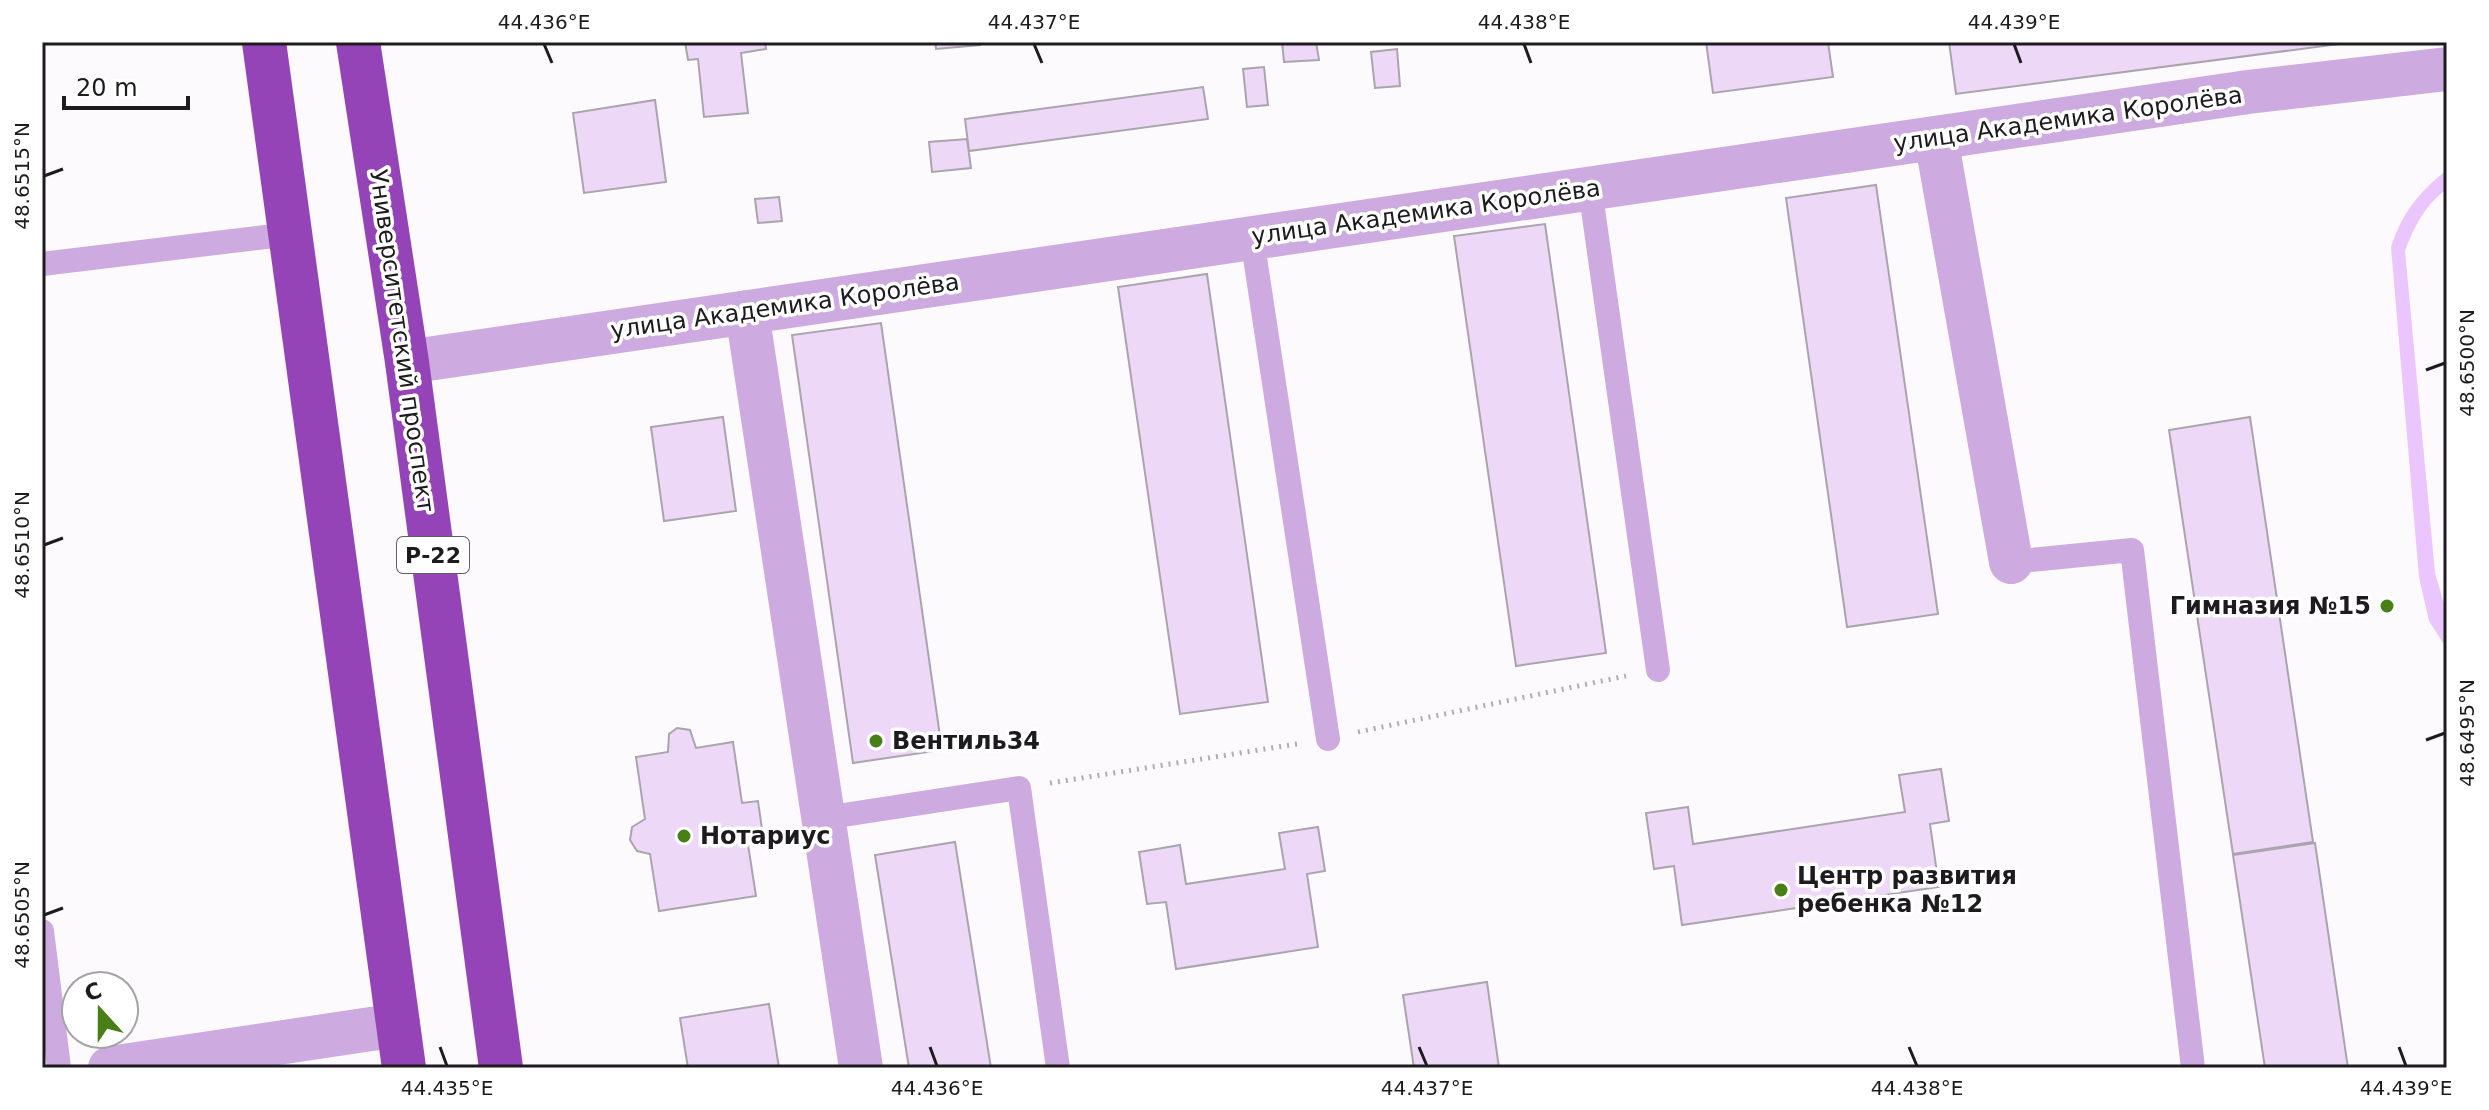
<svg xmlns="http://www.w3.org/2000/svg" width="2489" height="1110" viewBox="0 0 2489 1110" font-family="'DejaVu Sans',sans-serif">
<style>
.grass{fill:#ebc5fe}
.building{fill:#edd8f8;stroke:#aaa5ad;stroke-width:2}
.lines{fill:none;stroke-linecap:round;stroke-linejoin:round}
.path{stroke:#b0adb1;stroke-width:5;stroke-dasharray:2 6;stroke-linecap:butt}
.lane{stroke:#cdaadf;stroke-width:24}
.street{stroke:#cdaadf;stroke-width:44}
.highway{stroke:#9444b6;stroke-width:44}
.ticks{fill:none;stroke:#1d1b1e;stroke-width:3}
.poi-dot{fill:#487f17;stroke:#fff;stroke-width:3}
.labels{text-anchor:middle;stroke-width:7;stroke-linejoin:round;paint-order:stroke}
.shield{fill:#fff;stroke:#615f62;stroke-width:2}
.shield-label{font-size:22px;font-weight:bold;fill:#1d1b1e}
.street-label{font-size:24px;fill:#1d1b1e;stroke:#fff}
.poi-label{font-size:24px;font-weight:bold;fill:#1d1b1e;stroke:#fff;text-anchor:start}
.neatline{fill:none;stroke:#1d1b1e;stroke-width:3}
.ticks-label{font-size:20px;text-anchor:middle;fill:#1d1b1e}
</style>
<rect width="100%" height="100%" fill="#fdfafe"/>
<path class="grass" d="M 2447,170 L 2447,189 C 2425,205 2415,225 2405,251 L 2435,573 L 2447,614 L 2447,649 L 2429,621 L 2419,577 L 2391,247 C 2402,213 2419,192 2447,170 Z"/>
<path class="building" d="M 685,42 L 765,42 L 766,49 L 741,53 L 748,113 L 704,117 L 698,59 L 688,60 Z
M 935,42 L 980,42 L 980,45 L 936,49 Z
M 1282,42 L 1316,42 L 1319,60 L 1284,62 Z
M 1706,42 L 1828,42 L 1833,77 L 1713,93 Z
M 1949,42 L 2354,42 L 1956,94 Z
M 1397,49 L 1400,86 L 1375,88 L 1371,52 Z
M 1264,67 L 1268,105 L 1247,107 L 1243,69 Z
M 1203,87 L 1208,119 L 969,151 L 965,119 Z
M 655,100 L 666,182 L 584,193 L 573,113 Z
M 967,139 L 971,168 L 932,172 L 929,142 Z
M 1876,185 L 1938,614 L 1847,627 L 1786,198 Z
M 779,197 L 782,221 L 758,223 L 755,199 Z
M 1545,224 L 1606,653 L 1516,666 L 1454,236 Z
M 1207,274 L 1268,702 L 1180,714 L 1118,287 Z
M 881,323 L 942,750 L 853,763 L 792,335 Z
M 723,417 L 736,511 L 664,521 L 651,427 Z
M 2250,417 L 2313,842 L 2233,854 L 2169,430 Z
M 677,728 L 690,730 L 696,748 L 733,742 L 742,803 L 758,801 L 763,836 L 747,838 L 756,896 L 659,911 L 650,854 L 637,851 L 630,840 L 632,827 L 645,819 L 636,757 L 668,752 L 669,734 Z
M 1941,769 L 1949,821 L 1930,824 L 1939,887 L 1682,925 L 1674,866 L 1654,869 L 1646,813 L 1688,807 L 1693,844 L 1905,812 L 1899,775 Z
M 1318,827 L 1325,871 L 1307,874 L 1318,947 L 1176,969 L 1166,902 L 1147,904 L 1139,852 L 1180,845 L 1186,884 L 1285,869 L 1279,833 Z
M 955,842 L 991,1068 L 909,1068 L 875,855 Z
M 2315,843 L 2348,1068 L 2265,1068 L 2233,855 Z
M 1487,982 L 1499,1068 L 1414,1068 L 1403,995 Z
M 769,1004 L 779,1068 L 688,1068 L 680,1018 Z"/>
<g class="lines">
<path class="path" d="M 1358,732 L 1626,676
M 1050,783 L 1297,744"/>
<path class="lane" d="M 1590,188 L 1658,670
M 1252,238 L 1328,739
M 42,264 L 290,234
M 2011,562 L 2132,550 L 2193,1068
M 824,818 L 1019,788 L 1058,1068
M 42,931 L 59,1068"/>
<path class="street" d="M 1936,138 L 2011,562
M 747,312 L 861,1068
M 407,362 L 2248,92 L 2447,69
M 110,1068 L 398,1025"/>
<path class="highway" d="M 264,42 L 404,1068
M 358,42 L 407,362 L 501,1068"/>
</g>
<path class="ticks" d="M 544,44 L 552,63M 1034,44 L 1042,63M 1524,44 L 1531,63M 2014,44 L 2021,63M 44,176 L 63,169M 2426,370 L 2445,363M 44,545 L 63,538M 2426,740 L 2445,733M 44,915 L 63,908M 440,1047 L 447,1066M 930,1047 L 937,1066M 1419,1047 L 1427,1066M 1909,1047 L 1917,1066M 2399,1047 L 2406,1066"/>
<g class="poi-dot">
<circle cx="2387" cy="606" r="8"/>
<circle cx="876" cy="741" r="8"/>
<circle cx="684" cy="836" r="8"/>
<circle cx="1781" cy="890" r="8"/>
</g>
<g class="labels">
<rect class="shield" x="397" y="537" width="72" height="36" rx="6"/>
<g class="shield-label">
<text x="433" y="563">Р-22</text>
</g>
<g class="street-label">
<text transform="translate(2068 119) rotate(-8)" y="8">улица Академика Королёва</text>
<text transform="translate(1426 212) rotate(-8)" y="8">улица Академика Королёва</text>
<text transform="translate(785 306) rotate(-8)" y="8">улица Академика Королёва</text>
<text transform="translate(402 341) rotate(82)" y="8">Университетский проспект</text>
</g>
<g class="poi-label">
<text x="2371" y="614" text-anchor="end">Гимназия №15</text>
<text x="892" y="749">Вентиль34</text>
<text x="700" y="844">Нотариус</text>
<text x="1797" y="884">Центр развития<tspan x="1797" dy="28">ребенка №12</tspan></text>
</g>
</g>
<rect width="2489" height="1110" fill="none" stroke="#ffffff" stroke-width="88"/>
<g transform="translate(100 1010) rotate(339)"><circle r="38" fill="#ffffff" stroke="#a5a4a5" stroke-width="2"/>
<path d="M0-6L14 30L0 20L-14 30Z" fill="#487f17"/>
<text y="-12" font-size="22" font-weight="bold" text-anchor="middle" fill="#1d1b1e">С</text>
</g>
<path d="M64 96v12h124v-12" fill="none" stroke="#1d1b1e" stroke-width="4"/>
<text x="76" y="96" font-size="24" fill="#1d1b1e" stroke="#ffffff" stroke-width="6" paint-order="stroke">20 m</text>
<rect x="44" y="44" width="2401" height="1022" class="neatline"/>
<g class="ticks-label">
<text x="544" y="29">44.436°E</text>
<text x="1034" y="29">44.437°E</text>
<text x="1524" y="29">44.438°E</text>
<text x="2014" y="29">44.439°E</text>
<text transform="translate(22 176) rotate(-90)" y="7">48.6515°N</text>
<text transform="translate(2467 363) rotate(-90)" y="7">48.6500°N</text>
<text transform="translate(22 545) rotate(-90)" y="7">48.6510°N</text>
<text transform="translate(2467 733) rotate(-90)" y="7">48.6495°N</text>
<text transform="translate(22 915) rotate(-90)" y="7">48.6505°N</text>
<text x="447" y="1095">44.435°E</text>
<text x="937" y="1095">44.436°E</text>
<text x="1427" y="1095">44.437°E</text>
<text x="1917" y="1095">44.438°E</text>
<text x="2406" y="1095">44.439°E</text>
</g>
</svg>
